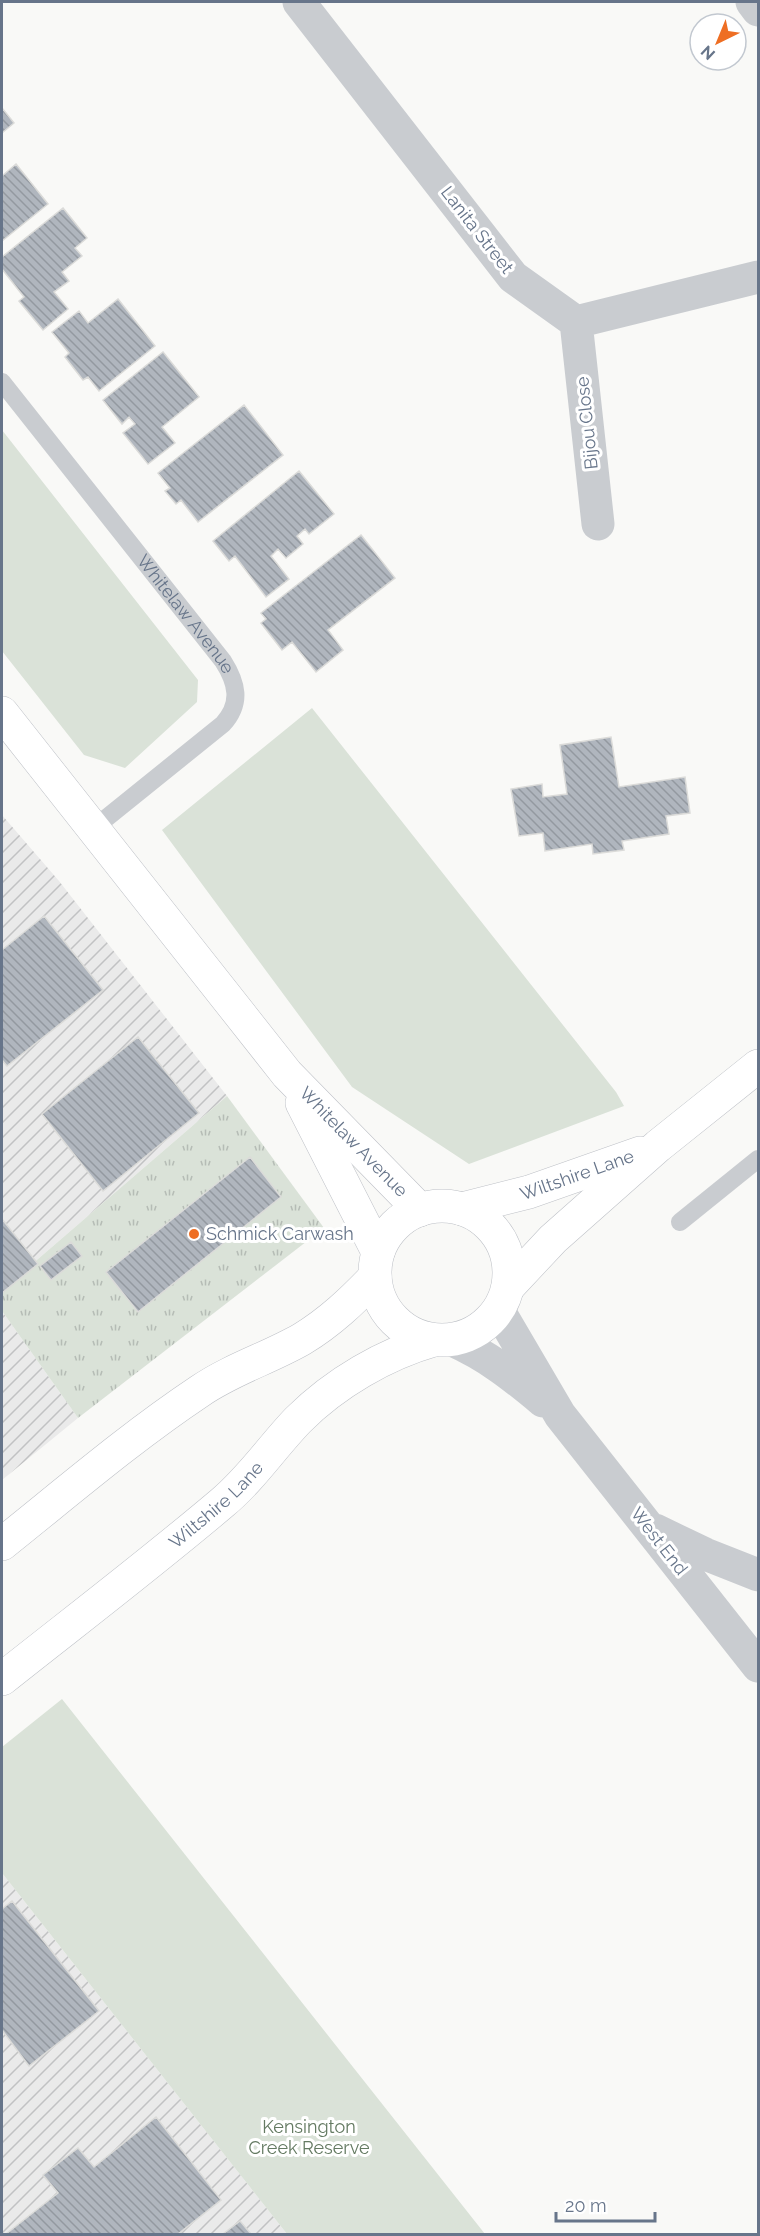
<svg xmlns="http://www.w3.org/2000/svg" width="760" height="2236" viewBox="0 0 760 2236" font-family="Raleway,sans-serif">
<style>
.industrial{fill:url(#industrial-furrows)}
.grass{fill:url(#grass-tufts)}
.park{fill:#dae2d8}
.building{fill:url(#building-back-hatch);stroke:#dbdbd9;stroke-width:1.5}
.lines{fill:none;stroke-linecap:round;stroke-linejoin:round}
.secondary-casing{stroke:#bec1c7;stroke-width:34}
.lane{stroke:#c9ccd0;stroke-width:18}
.street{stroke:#c9ccd0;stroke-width:33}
.secondary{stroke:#fff;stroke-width:33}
.poi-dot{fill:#ee6e23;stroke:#fff;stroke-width:2}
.labels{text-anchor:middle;stroke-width:6;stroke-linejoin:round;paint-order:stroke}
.street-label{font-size:18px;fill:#67758a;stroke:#fff}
.poi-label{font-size:18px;fill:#67758a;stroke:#fff;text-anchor:start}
.park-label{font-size:18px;fill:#647a62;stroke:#fff}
</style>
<defs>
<pattern id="industrial-furrows" width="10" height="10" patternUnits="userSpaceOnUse" patternTransform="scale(1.5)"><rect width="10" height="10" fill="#eaeaea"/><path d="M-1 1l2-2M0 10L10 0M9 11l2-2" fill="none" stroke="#c1c2c3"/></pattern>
<pattern id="grass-tufts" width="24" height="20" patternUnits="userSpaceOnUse" patternTransform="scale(1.5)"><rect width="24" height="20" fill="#dae2d8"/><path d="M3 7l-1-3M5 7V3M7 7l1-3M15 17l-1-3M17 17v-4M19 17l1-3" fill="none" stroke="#b5bcb5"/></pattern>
<pattern id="building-back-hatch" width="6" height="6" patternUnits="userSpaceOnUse" patternTransform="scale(1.5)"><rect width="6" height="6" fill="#b0b6be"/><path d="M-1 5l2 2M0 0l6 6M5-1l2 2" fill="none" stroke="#9399a0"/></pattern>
</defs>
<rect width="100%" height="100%" fill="#f9f9f7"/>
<path class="industrial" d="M 2,815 L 59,881 L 227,1096 L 2,1290 Z
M 2,1311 L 78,1418 L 2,1480 Z
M 2,1873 L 287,2234 L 2,2234 Z"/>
<path class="grass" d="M 227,1096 L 324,1228 L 78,1418 L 2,1311 L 2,1290 Z"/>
<path class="park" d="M 2,430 L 198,680 L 197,702 L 125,768 L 84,755 L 2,651 Z
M 312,708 L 616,1092 L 624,1106 L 469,1164 L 352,1087 L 162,830 Z
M 62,1699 L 485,2234 L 287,2234 L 2,1873 L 2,1747 Z"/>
<path class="building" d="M 2,108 L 14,123 L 2,133 Z
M 16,164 L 48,204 L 2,241 L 2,176 Z
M 63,208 L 87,238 L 75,248 L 82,256 L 62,272 L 69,281 L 54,292 L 68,309 L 43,330 L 19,301 L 24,297 L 2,269 L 2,257 Z
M 118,299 L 155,346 L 99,391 L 88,377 L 83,380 L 65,357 L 69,353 L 52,332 L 79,311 L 88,323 Z
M 163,352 L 199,397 L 162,427 L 175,443 L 148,464 L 123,433 L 135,424 L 129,417 L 122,424 L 103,400 Z
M 244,405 L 283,455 L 198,522 L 181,500 L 176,504 L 165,491 L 170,488 L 158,473 Z
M 299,471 L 334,514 L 309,534 L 305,529 L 297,536 L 303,544 L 286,558 L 278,549 L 271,556 L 289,579 L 266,597 L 235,556 L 229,561 L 213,541 Z
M 361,535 L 395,578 L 328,630 L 343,650 L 316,672 L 292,642 L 282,650 L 261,623 L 266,619 L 261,613 Z
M 611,737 L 619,787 L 685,777 L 690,813 L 666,816 L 669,834 L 622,841 L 624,850 L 593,854 L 592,844 L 545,851 L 543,833 L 519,836 L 511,789 L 542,784 L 543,797 L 567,794 L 560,745 Z
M 44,916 L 103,990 L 7,1066 L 2,1060 L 2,950 Z
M 138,1037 L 199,1113 L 103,1191 L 42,1114 Z
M 250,1157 L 281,1197 L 138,1312 L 106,1272 Z
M 2,1219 L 38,1264 L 2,1293 Z
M 71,1242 L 82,1256 L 51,1280 L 40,1266 Z
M 12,1901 L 99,2011 L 29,2066 L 2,2030 L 2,1909 Z
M 156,2117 L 221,2200 L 178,2234 L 6,2234 L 58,2193 L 43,2175 L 78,2148 L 94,2167 Z
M 240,2221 L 251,2234 L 223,2234 Z"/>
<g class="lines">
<defs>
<g id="secondary">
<path id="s2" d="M 2,713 L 287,1074 L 420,1210"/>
<path d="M 302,1103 L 378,1252"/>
<circle cx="442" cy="1273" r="67"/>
<path id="s3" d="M 462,1209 L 529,1192 L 640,1153"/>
<path d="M 508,1287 L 553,1239 L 658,1146 L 758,1066"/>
<path d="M 2,1544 C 67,1492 131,1437 200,1391 C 232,1369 269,1358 302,1339 C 330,1322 352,1301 375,1277"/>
<path id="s4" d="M 2,1679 C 75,1621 150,1564 222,1503 C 251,1479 272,1447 298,1420 C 335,1383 385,1354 434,1340"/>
</g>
</defs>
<use href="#secondary" class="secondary-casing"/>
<g class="lane">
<path id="s1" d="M 2,382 L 223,661 C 237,683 242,703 223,724 L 94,828"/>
<path d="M 680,1222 L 758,1159"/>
</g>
<path class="street" d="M 299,2 L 513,277 L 576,322 L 758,277
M 752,2 L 758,10
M 576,322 L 598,524
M 499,1311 L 560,1415 L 758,1666
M 452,1340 C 488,1356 513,1376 543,1401
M 655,1530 L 705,1554 L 758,1575"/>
<use href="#secondary" class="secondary"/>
</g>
<circle class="poi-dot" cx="194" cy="1234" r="6"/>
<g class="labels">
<g class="street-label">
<text transform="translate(477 230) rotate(52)" y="6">Lanita Street</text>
<text transform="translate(587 423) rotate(-96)" y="6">Bijou Close</text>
<text dy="6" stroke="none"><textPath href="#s1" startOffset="296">Whitelaw Avenue</textPath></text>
<text dy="6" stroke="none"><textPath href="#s2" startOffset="555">Whitelaw Avenue</textPath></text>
<text dy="6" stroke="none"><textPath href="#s3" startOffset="120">Wiltshire Lane</textPath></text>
<text dy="6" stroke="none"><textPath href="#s4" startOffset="276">Wiltshire Lane</textPath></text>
<text transform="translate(659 1541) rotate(52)" y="6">West End</text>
</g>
<g class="poi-label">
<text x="206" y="1240">Schmick Carwash</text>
</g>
<g class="park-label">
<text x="309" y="2133">Kensington<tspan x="309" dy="21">Creek Reserve</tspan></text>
</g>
</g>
<rect width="760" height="2236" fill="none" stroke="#67758a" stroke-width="6"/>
<g transform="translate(718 42) rotate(223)"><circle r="28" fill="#ffffff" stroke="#c2c8d0" stroke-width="1.5"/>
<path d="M0-4.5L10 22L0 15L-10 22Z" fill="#ee6e23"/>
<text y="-9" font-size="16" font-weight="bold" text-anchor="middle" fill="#67758a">N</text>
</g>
<path d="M556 2212v9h99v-9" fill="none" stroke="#67758a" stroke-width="3"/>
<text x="565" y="2212" font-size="18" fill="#67758a" stroke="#ffffff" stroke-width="4.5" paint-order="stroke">20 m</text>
</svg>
